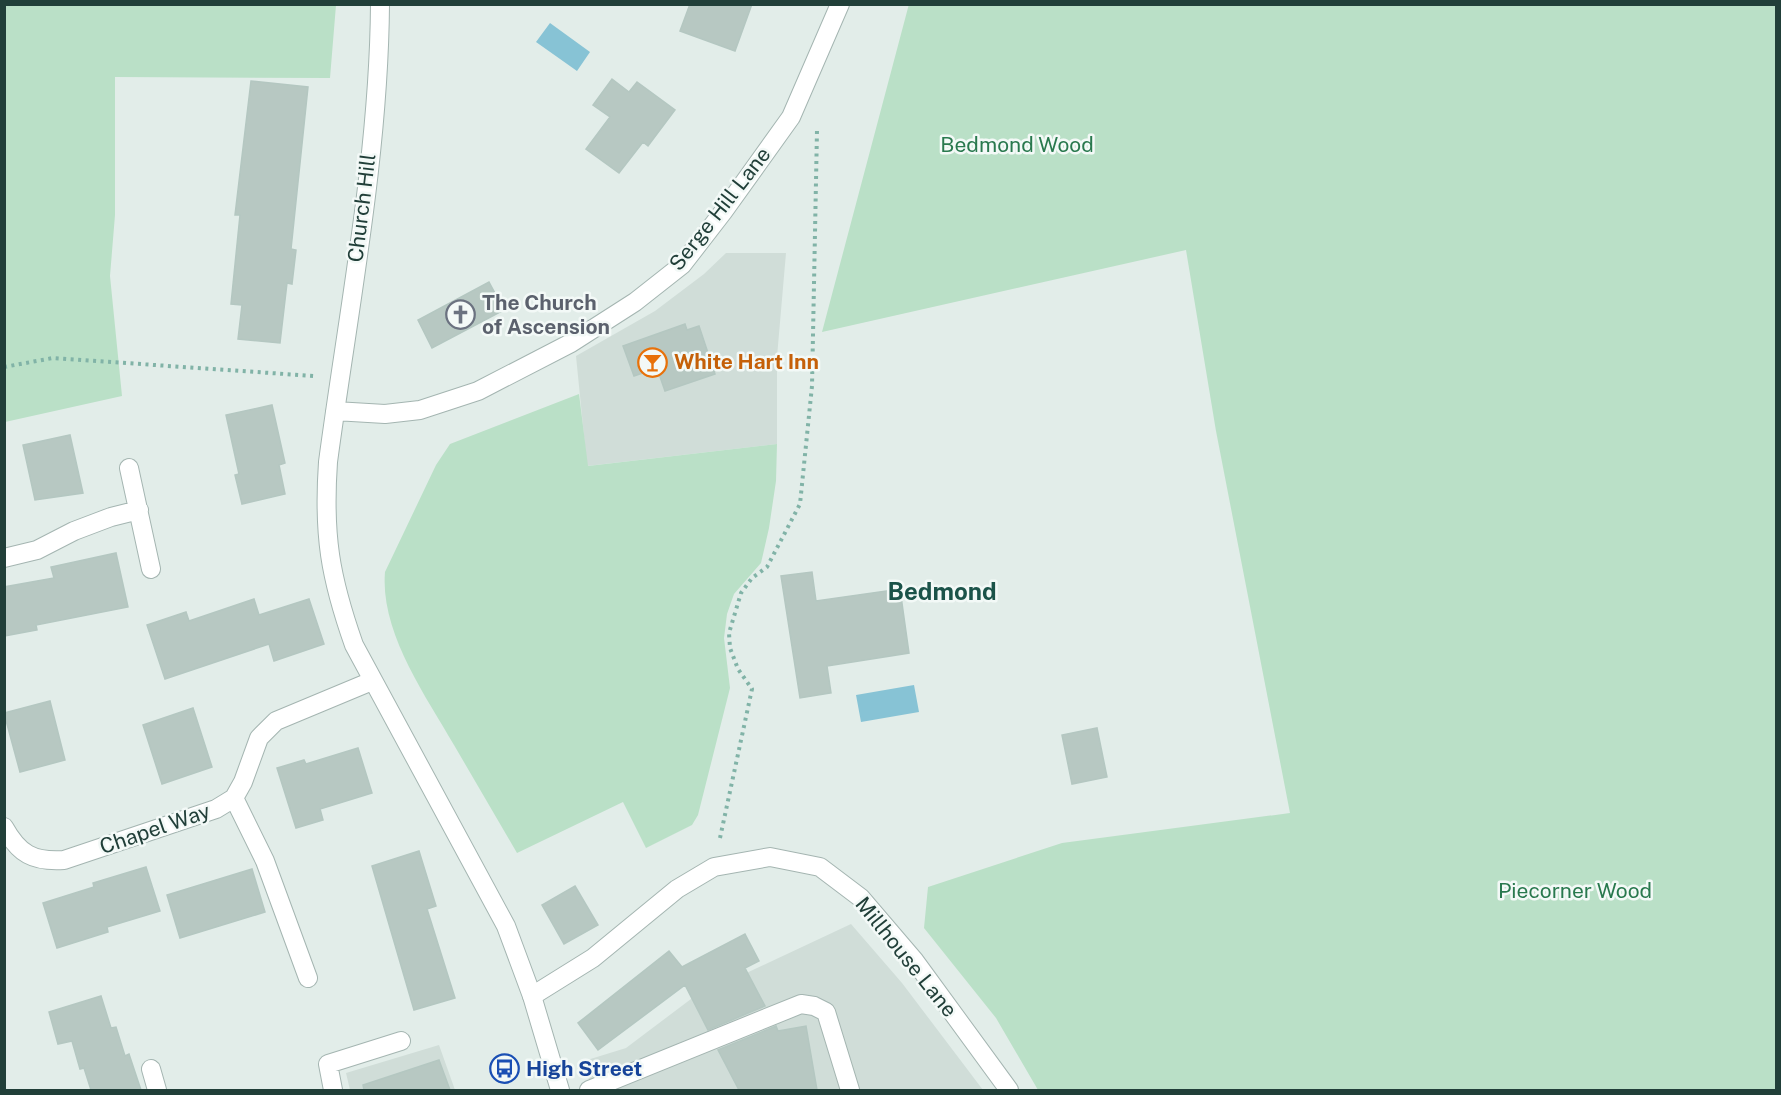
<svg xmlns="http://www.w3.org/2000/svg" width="1781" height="1095" viewBox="0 0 1781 1095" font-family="'Public Sans',sans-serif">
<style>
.built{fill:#d0ddd8}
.green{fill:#bae0c7}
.water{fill:#87c3d5}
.building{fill:#b7c8c2;stroke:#b4c7c1;stroke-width:1.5}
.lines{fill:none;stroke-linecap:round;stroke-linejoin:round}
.service-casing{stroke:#a4b5b1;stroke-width:20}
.minor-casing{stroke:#a4b5b1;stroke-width:20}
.tertiary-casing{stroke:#a4b5b1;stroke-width:20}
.path{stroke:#81b3a7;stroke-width:4;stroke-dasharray:3 4.5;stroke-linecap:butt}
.service{stroke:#fff;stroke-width:18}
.minor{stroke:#fff;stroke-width:18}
.tertiary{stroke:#fff;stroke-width:18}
.labels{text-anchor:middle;stroke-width:5;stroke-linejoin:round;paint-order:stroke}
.park-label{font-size:21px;fill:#29794e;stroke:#f3f9f7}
.street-label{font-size:21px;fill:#213f39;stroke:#f3f9f7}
.worship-label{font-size:21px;font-weight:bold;fill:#5b616d;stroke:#f3f9f7;text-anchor:start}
.food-label{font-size:21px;font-weight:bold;fill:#c56008;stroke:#f3f9f7;text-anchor:start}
.transit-label{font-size:21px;font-weight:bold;fill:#164399;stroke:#f3f9f7;text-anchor:start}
.quarter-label{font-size:24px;font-weight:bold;fill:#1b5349;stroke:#f3f9f7}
</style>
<rect width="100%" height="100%" fill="#e2ede9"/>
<path class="built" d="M 726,253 L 786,253 L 777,357 L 777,444 L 587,466 L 576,356 L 655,311 L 704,274 Z
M 851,924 L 902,983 L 983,1090 L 592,1090 L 584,1061 L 626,1048 L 691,999 Z
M 439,1045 L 455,1090 L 350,1090 L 346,1073 Z"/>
<path class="green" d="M 5,4 L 336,5 L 330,78 L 115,77 L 115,215 L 110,276 L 122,396 L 5,422 Z
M 909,4 L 1776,5 L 1776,1090 L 1038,1090 L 996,1018 L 924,928 L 928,887 L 1062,843 L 1290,813 L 1216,431 L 1186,250 L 822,332 Z
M 579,394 L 588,466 L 777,444 L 776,481 L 769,528 L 761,563 L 734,594 L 727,614 L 724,638 L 730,688 L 698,815 L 692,825 L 646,848 L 623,802 L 517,853 C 496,817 475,781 454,745 C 425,695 380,632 385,572 L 436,465 L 450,444 Z"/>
<path class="water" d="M 550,23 L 590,52 L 577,71 L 536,42 Z
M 914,685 L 919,712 L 861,722 L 856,695 Z"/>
<path class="building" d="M 690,4 L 752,4 L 735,51 L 680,31 Z
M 612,79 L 629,92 L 637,82 L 675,110 L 648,146 L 643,142 L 619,173 L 586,149 L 610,117 L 593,105 Z
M 251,81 L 308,87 L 291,249 L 296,250 L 292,284 L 287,283 L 280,343 L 238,339 L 242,305 L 231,304 L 240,215 L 235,215 Z
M 489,282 L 504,310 L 432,348 L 418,320 Z
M 685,324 L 687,330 L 699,326 L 715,374 L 665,391 L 657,368 L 634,376 L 623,346 Z
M 272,405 L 285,463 L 279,465 L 285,494 L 242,504 L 235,475 L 239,474 L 226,415 Z
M 70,435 L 83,493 L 35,500 L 23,445 Z
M 116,553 L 128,607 L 36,625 L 37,630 L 4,636 L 4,587 L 54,578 L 51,567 Z
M 812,572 L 816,601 L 900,589 L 909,653 L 827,666 L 831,693 L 800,698 L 781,576 Z
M 254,599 L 259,615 L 309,599 L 324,644 L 274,661 L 269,644 L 165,679 L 147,625 L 186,612 L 189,621 Z
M 50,701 L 65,760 L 20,772 L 4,713 Z
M 193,708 L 212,767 L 162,784 L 143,725 Z
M 1097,728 L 1107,777 L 1072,784 L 1062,735 Z
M 358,748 L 372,793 L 320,809 L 323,820 L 296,828 L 277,768 L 304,760 L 306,764 Z
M 419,851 L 436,906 L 427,909 L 455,998 L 414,1010 L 372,866 Z
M 146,867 L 160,911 L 107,927 L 108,932 L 57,948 L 43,903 L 94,887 L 93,883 Z
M 252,869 L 265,912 L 180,938 L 167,895 Z
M 575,886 L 598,925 L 564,944 L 542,905 Z
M 745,934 L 759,961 L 745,968 L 765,1006 L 708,1030 L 685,985 L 598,1050 L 578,1023 L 669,951 L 682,967 Z
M 101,996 L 111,1028 L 116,1027 L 125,1056 L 129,1054 L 141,1090 L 91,1090 L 84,1068 L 80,1069 L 72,1041 L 58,1044 L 49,1012 Z
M 776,1026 L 778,1031 L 806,1026 L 817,1090 L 739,1090 L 718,1050 Z
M 439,1060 L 450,1090 L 364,1090 L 363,1085 Z"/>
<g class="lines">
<defs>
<path id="service" d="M 589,1090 L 801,1004 L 814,1006 L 826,1012 L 850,1090"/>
<path id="minor" d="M 129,468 L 151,569
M 4,558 L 37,550 L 74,531 L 111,517 L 139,510
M 234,798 L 265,861 L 308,978
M 4,827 C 19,854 33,862 64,860 L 216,809 L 234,798 L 243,782 L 259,738 L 276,721 L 372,681
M 532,996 L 593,958 L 677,889 L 714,867 L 770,857 L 820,867 L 861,898 L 914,960 L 1009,1090
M 151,1069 L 157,1090
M 333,1090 L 328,1064 L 401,1041"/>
<path id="tertiary" d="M 380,4 C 379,156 348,312 328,462 C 323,535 330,577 354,645 L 506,926 L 532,996 L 560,1090
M 335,411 L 385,414 L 420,410 L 478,391 L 571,343 L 635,302 L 682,265 L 723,212 L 791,117 L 840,4"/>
</defs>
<use href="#service" class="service-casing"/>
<use href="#minor" class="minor-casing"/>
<use href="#tertiary" class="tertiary-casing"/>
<path class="path" d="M 4,367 L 53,358 L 314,376
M 720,838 L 752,689 L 738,669 L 730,648 L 729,633 L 741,593 L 752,578 L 767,567 L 800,504 L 812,386 L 817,130"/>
<use href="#service" class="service"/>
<use href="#minor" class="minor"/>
<use href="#tertiary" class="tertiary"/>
</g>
<defs>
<symbol id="church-ring" viewBox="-11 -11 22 22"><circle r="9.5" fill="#f3f9f7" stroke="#6b7280" stroke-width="1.5"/><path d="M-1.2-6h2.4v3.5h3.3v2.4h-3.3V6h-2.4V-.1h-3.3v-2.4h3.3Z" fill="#6b7280"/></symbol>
<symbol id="bar-ring" viewBox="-11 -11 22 22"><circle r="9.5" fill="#f3f9f7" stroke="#e8710a" stroke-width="1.5"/><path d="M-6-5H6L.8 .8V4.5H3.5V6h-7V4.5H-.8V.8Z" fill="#e8710a"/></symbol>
<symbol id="bus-ring" viewBox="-11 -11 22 22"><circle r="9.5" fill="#f3f9f7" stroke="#1a4fb4" stroke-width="1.5"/><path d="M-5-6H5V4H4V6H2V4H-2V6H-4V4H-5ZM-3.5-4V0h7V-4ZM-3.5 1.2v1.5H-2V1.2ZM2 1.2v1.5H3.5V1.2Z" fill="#1a4fb4"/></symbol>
</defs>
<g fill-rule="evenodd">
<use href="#church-ring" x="444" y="298" width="33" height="33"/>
<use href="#bar-ring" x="636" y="346" width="33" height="33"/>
<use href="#bus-ring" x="488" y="1052" width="33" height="33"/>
</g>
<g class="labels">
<g class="park-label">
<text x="1017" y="152">Bedmond Wood</text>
<text x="1575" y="898">Piecorner Wood</text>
</g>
<g class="street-label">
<text transform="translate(362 208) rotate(-83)" y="7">Church Hill</text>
<text transform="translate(720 209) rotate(-52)" y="7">Serge Hill Lane</text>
<text transform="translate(155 829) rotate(-19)" y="7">Chapel Way</text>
<text transform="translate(906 957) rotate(51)" y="7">Millhouse Lane</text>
</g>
<g class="worship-label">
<text x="482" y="310">The Church<tspan x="482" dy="24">of Ascension</tspan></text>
</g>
<g class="food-label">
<text x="674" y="369">White Hart Inn</text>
</g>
<g class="transit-label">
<text x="526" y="1076">High Street</text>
</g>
<g class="quarter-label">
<text x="942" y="600">Bedmond</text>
</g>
</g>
<rect width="1781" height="1095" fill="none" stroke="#213f39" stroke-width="12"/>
</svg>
